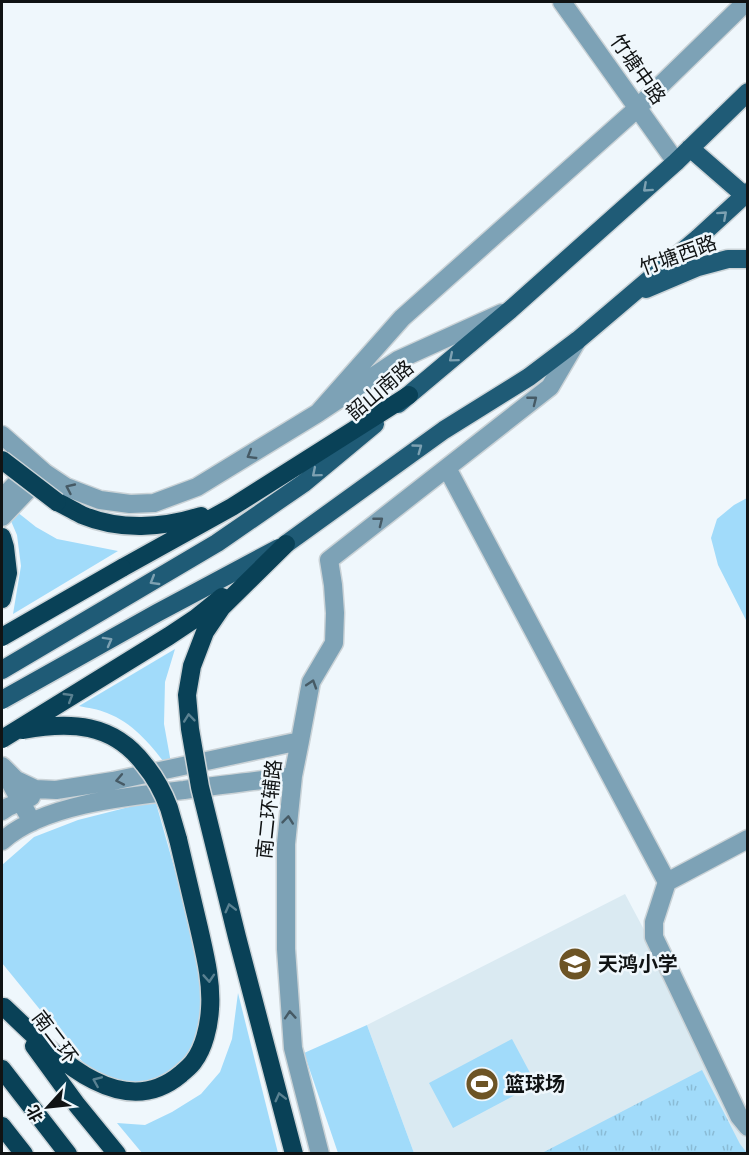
<svg xmlns="http://www.w3.org/2000/svg" width="749" height="1155" viewBox="0 0 749 1155" font-family="Karla,'Noto Sans SC',sans-serif">
<style>
.built{fill:#daeaf2}
.green{fill:#a1dbfa}
.park{fill:url(#park-tufts)}
.lines{fill:none;stroke-linecap:round;stroke-linejoin:round}
.minor-casing{stroke:#cbd3d7;stroke-width:21}
.major-casing{stroke:#cbd3d7;stroke-width:21}
.highway-casing{stroke:#cbd3d7;stroke-width:21}
.minor{stroke:#7da2b6;stroke-width:18}
.major{stroke:#1f5b76;stroke-width:18}
.highway{stroke:#094157;stroke-width:18}
.major-bridge-casing{stroke:#cbd3d7;stroke-width:21;stroke-linecap:butt}
.highway-bridge-casing{stroke:#cbd3d7;stroke-width:21;stroke-linecap:butt}
.major-bridge{stroke:#1f5b76;stroke-width:18}
.highway-bridge{stroke:#094157;stroke-width:18}
.oneway{stroke:#7da1b2}
.oneway2{stroke:#465a65}
.oneway3{stroke:#5a8191}
.labels{text-anchor:middle;stroke-width:5;stroke-linejoin:round;paint-order:stroke}
.street-label{font-size:20px;fill:#101314;stroke:#eff7fc}
.poi-label{font-size:20px;font-weight:bold;fill:#101314;stroke:#eff7fc;text-anchor:start}
</style>
<defs>
<pattern id="park-tufts" width="24" height="20" patternUnits="userSpaceOnUse" patternTransform="scale(1.5)"><rect width="24" height="20" fill="#a1dbfa"/><path d="M3 7l-1-3M5 7V3M7 7l1-3M15 17l-1-3M17 17v-4M19 17l1-3" fill="none" stroke="#8abbd5"/></pattern>
</defs>
<rect width="100%" height="100%" fill="#eff7fc"/>
<path class="built" d="M 625,894 L 747,1123 L 747,1153 L 414,1153 L 367,1025 Z"/>
<path class="green" d="M 747,498 L 747,622 L 718,565 L 711,538 L 717,519 L 734,505 Z
M 2,500 L 36,527 L 57,539 L 118,551 L 13,614 L 21,566 L 17,535 Z
M 175,649 L 165,682 L 164,724 L 173,774 C 155,750 136,724 107,713 C 98,709 88,708 79,706 Z
M 156,803 L 187,913 L 202,982 L 204,1019 L 191,1051 L 172,1072 L 151,1082 L 120,1083 L 86,1066 L 2,963 L 2,865 L 34,837 L 78,820 L 133,806 Z
M 238,993 L 278,1153 L 142,1153 L 117,1123 L 145,1125 L 172,1112 L 201,1094 L 220,1072 L 232,1039 Z
M 367,1025 L 414,1153 L 338,1153 L 304,1053 Z
M 512,1039 L 536,1084 L 453,1128 L 429,1083 Z"/>
<path class="park" d="M 702,1070 L 740,1144 L 747,1153 L 542,1153 Z"/>
<g class="lines">
<defs>
<path id="minor" d="M 562,2 L 676,162
M 318,413 L 402,318 L 631,114 L 746,2
M 2,435 L 45,473 L 66,487 L 100,500 L 130,504 L 154,503 L 197,487 L 318,413 L 398,360 L 502,313
M 447,468 L 667,882
M 2,498 L 33,466
M 2,517 L 43,474
M 2,766 L 16,780 L 35,789 L 56,790 L 113,781 L 300,741
M 5,773 L 32,822
M 2,811 L 8,807 L 31,797
M 748,839 L 667,882 L 654,922 L 654,937 L 739,1116 L 748,1127
M 2,841 C 43,804 129,796 184,790 C 220,785 256,781 293,776
M 320,1154 L 293,1048 L 286,949 L 286,844 L 293,776 L 300,741 L 311,682 L 334,643 L 335,613 L 333,585 L 329,560 L 550,387 L 577,341"/>
<path id="major" d="M 690,148 L 744,195
M 646,289 L 698,267 L 728,259 L 748,259
M 398,404 L 510,310 L 676,162 L 748,92
M 286,544 L 444,430 L 529,377 L 578,340 L 698,238 L 748,192
M 2,670 L 217,543 L 304,483 L 375,424"/>
<path id="highway" d="M 57,502 C 66,506 74,511 82,515 C 120,531 163,528 201,516
M 2,537 L 5,547 L 8,573 L 2,599
M 122,568 L 232,507 L 409,395
M 4,1007 C 48,1048 118,1127 181,1074 C 185,1070 191,1066 194,1061 C 204,1048 209,1026 210,1009 C 212,982 205,955 199,928 C 192,899 185,869 178,839
M 34,1046 L 77,1105 L 117,1154
M 2,1069 L 68,1154
M 2,1126 L 24,1154"/>
</defs>
<use href="#minor" class="minor-casing"/>
<use href="#major" class="major-casing"/>
<use href="#highway" class="highway-casing"/>
<use href="#minor" class="minor"/>
<use href="#major" class="major"/>
<use href="#highway" class="highway"/>
<defs>
<path id="major-bridge" d="M 2,700 L 157,613 L 279,548"/>
<path id="highway-bridge" d="M 2,460 L 57,502
M 286,544 L 222,607 L 205,632 L 192,666 L 187,695 L 190,729 L 200,787 L 237,937 L 294,1154
M 2,637 L 122,568
M 23,730 C 70,721 113,723 144,764 C 155,777 163,792 169,808 C 172,818 175,829 178,839
M 2,739 L 169,636 L 196,618 L 222,597"/>
</defs>
<use href="#major-bridge" class="major-bridge-casing"/>
<use href="#highway-bridge" class="highway-bridge-casing"/>
<use href="#major-bridge" class="major-bridge"/>
<use href="#highway-bridge" class="highway-bridge"/>
</g>
<defs><path id="oneway-chevron" d="M-2-3.5L2.5 0L-2 3.5" fill="none" stroke-width="1.6" stroke-linecap="round" stroke-linejoin="round" transform="scale(1.5)"/></defs>
<g class="oneway">
<use href="#oneway-chevron" transform="translate(647 188) rotate(138)"/>
<use href="#oneway-chevron" transform="translate(723 215) rotate(-42)"/>
<use href="#oneway-chevron" transform="translate(453 358) rotate(140)"/>
<use href="#oneway-chevron" transform="translate(418 448) rotate(-36)"/>
<use href="#oneway-chevron" transform="translate(316 473) rotate(140)"/>
<use href="#oneway-chevron" transform="translate(154 581) rotate(149)"/>
<use href="#oneway-chevron" transform="translate(108 641) rotate(-29)"/>
</g>
<g class="oneway2">
<use href="#oneway-chevron" transform="translate(533 400) rotate(-38)"/>
<use href="#oneway-chevron" transform="translate(251 455) rotate(149)"/>
<use href="#oneway-chevron" transform="translate(70 488) rotate(-155)"/>
<use href="#oneway-chevron" transform="translate(379 521) rotate(-38)"/>
<use href="#oneway-chevron" transform="translate(312 684) rotate(-72)"/>
<use href="#oneway-chevron" transform="translate(120 780) rotate(169)"/>
<use href="#oneway-chevron" transform="translate(288 820) rotate(-84)"/>
<use href="#oneway-chevron" transform="translate(290 1015) rotate(-94)"/>
</g>
<g class="oneway3">
<use href="#oneway-chevron" transform="translate(69 697) rotate(-31)"/>
<use href="#oneway-chevron" transform="translate(189 718) rotate(-96)"/>
<use href="#oneway-chevron" transform="translate(230 908) rotate(-104)"/>
<use href="#oneway-chevron" transform="translate(209 978) rotate(86)"/>
<use href="#oneway-chevron" transform="translate(97 1081) rotate(-157)"/>
<use href="#oneway-chevron" transform="translate(280 1097) rotate(-104)"/>
</g>
<defs>
<symbol id="school-disc" viewBox="-11 -11 22 22"><circle r="9.5" fill="#6d5425" stroke="#eff7fc"/><path d="M0-5L7-2L0 1L-7-2ZM-4 1L0 2.5L4 1V4Q0 6-4 4Z" fill="#fff"/></symbol>
<symbol id="stadium-disc" viewBox="-11 -11 22 22"><circle r="9.5" fill="#6d5425" stroke="#eff7fc"/><path d="M0-5a6.5 5 0 1 0 0 10a6.5 5 0 1 0 0-10ZM-3.5-1.8h7v3.6h-7Z" fill="#fff"/></symbol>
</defs>
<g fill-rule="evenodd">
<use href="#school-disc" x="556" y="945" width="38" height="38"/>
<use href="#stadium-disc" x="463" y="1065" width="38" height="38"/>
</g>
<g class="labels">
<g class="street-label">
<text transform="translate(638 69) rotate(55)" y="7">竹塘中路</text>
<text transform="translate(678 255) rotate(-20)" y="7">竹塘西路</text>
<text transform="translate(380 390) rotate(-40)" y="7">韶山南路</text>
<text transform="translate(269 809) rotate(-84)" y="7">南二环辅路</text>
<text transform="translate(55 1037) rotate(53)" y="7">南二环</text>
</g>
<g class="poi-label">
<text x="598" y="971">天鸿小学</text>
<text x="505" y="1091">篮球场</text>
</g>
</g>
<rect width="749" height="1155" fill="none" stroke="#101314" stroke-width="6"/>
<g transform="translate(48 1107) rotate(243)" stroke="#eff7fc" stroke-width="4.5" paint-order="stroke">
<path d="M0-4.5L10 22L0 15L-10 22Z" fill="#101314"/>
<text y="-9" font-size="16" font-weight="bold" text-anchor="middle" fill="#101314">北</text>
</g>
</svg>
